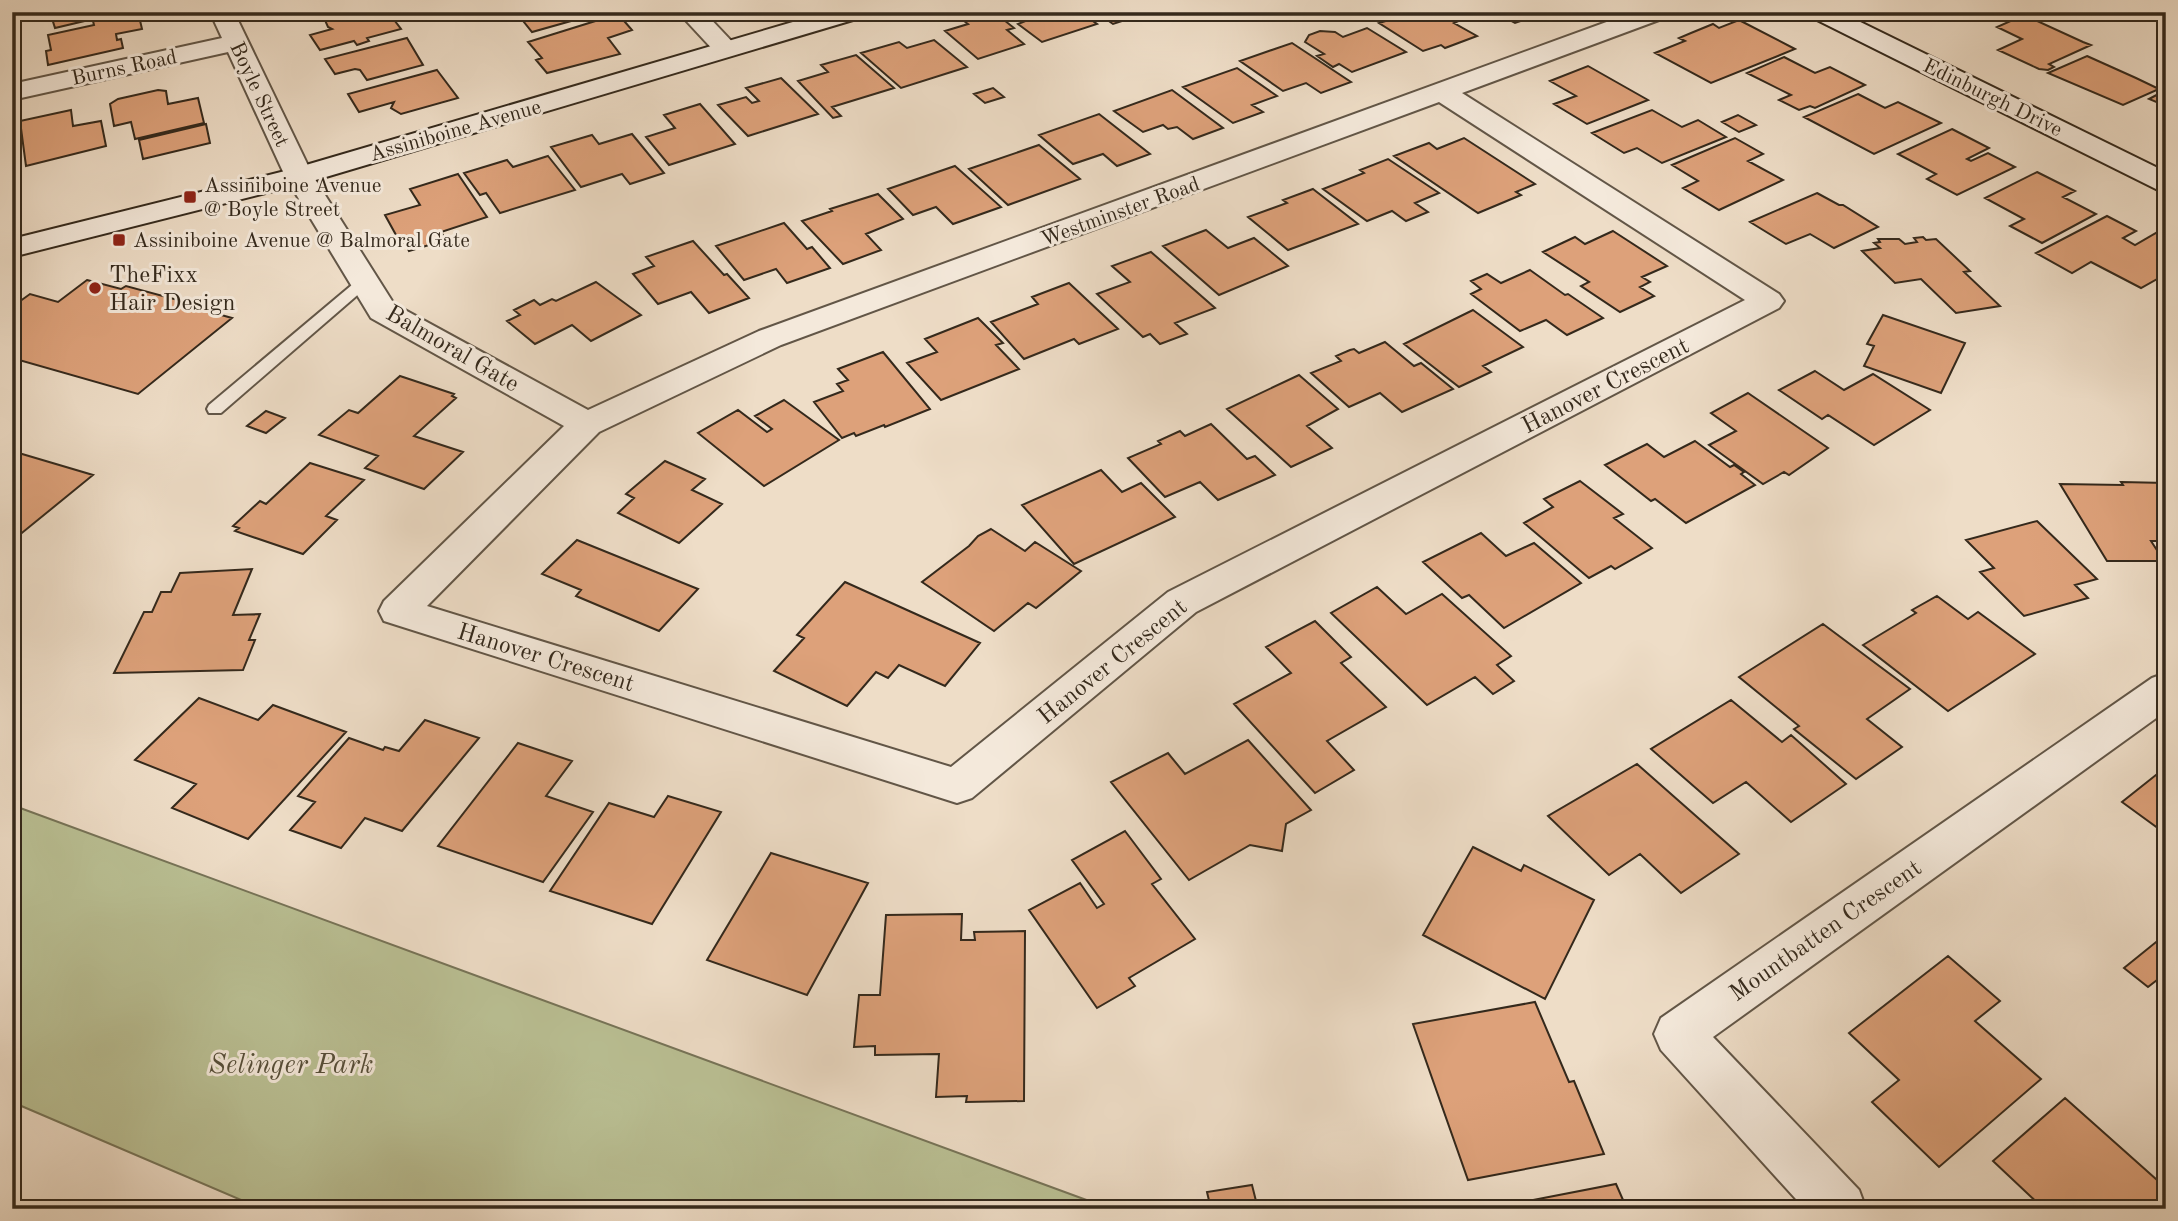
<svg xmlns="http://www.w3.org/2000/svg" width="2178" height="1221" viewBox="0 0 2178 1221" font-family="'Old Standard TT',serif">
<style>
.green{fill:#bac094;stroke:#777458;stroke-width:2}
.building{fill:#dda17a;stroke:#34291c;stroke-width:2}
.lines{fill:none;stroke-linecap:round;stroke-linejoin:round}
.lane-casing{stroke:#625647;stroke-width:4}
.street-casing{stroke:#625647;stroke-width:4}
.secondary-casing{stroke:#34291c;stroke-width:4}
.lane{fill:#f4e9db;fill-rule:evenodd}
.street{fill:#f4e9db;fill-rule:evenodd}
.secondary{fill:#f4e9db;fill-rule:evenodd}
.poi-dot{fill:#8f2418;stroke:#f4e9db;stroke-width:2.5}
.labels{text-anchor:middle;stroke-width:6;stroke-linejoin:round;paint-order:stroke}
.far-street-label{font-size:21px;fill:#34291c;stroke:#f4e9db}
.far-poi-label{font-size:21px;fill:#34291c;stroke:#f4e9db;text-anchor:start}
.poi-label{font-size:24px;fill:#34291c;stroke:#f4e9db;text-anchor:start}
.street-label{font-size:24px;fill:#34291c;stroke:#f4e9db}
.near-park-label{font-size:28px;font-style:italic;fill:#564f3a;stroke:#f4e9db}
</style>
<rect width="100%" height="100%" fill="#eeddc7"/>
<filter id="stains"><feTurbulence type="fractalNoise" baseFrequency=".00286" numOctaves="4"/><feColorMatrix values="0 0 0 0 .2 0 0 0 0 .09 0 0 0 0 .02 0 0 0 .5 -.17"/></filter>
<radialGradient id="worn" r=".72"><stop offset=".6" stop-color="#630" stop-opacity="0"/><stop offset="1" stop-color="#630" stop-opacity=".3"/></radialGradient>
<path class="green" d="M 12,805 L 1111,1209 L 262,1209 L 12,1102 Z"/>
<path class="building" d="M 50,12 L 113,12 L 114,14 L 55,28 Z
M 138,12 L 142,29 L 116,34 L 117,40 L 121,39 L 123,48 L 48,65 L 46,51 L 51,50 L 48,35 L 94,25 L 93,21 Z
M 346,12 L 388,12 L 401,29 L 367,38 L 369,41 L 357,45 L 354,41 L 320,50 L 310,35 L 332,29 L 328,27 L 324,18 Z
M 516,12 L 603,12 L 532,32 Z
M 994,12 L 1014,28 L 1007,30 L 1024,44 L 978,59 L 945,31 L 968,24 L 964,21 Z
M 1034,12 L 1080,12 L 1097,24 L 1042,42 L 1018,24 L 1038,16 Z
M 1096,12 L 1150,12 L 1113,24 Z
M 1389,12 L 1428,12 L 1441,20 L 1445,19 L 1434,12 L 1451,12 L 1463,19 L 1454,23 L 1477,36 L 1445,48 L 1441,45 L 1423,51 L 1379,23 L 1399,17 Z
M 1495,12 L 1541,12 L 1543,13 L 1515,23 Z
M 618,14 L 632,30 L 608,38 L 620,54 L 547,73 L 536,60 L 542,58 L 528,42 Z
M 2024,15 L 2083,42 L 2091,45 L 2049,64 L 2054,67 L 2048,70 L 2039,69 L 1998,50 L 2022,39 L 1997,27 Z
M 1739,20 L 1795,49 L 1711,83 L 1655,53 L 1685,41 L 1679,38 L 1691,33 L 1713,24 L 1719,28 Z
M 1367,28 L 1406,52 L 1352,72 L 1339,64 L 1333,67 L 1317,56 L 1324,54 L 1305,42 L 1309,35 L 1320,31 L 1335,32 L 1343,37 Z
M 407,38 L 423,65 L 367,80 L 360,70 L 355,69 L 335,74 L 325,59 Z
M 934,40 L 967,67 L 901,88 L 861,53 L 899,42 L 907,48 Z
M 1292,43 L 1351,82 L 1321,93 L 1306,83 L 1283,91 L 1240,61 Z
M 856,55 L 894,88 L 832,107 L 841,116 L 833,118 L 798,81 L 828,72 L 821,65 Z
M 2087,56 L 2136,78 L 2159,89 L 2123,105 L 2048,73 Z
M 1784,57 L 1815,73 L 1830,67 L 1865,85 L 1815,108 L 1810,106 L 1799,110 L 1779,100 L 1791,95 L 1747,73 Z
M 1588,66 L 1648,100 L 1587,124 L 1554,104 L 1576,96 L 1550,81 Z
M 1237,68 L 1277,96 L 1252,105 L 1263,112 L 1233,123 L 1183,87 Z
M 437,70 L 458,98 L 401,114 L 391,108 L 394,102 L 359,112 L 348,94 Z
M 781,78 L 818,114 L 748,136 L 718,105 L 746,97 L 752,103 L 759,101 L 746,88 Z
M 993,88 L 1004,97 L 985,103 L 974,94 Z
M 158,90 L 166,91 L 168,104 L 198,98 L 204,123 L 135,139 L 131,122 L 114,126 L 110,104 L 118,99 Z
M 1172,90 L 1223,128 L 1193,139 L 1177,127 L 1168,129 L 1163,125 L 1143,132 L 1114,111 Z
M 2166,90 L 2166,106 L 2149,99 Z
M 1858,94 L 1885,108 L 1898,102 L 1941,123 L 1874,154 L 1804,117 Z
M 700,104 L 735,144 L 669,165 L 646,137 L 675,128 L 664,115 Z
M 71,110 L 73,126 L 101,121 L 106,146 L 26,166 L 20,121 Z
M 1652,110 L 1682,127 L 1698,120 L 1726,137 L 1662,163 L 1637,148 L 1624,153 L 1592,133 Z
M 1099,114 L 1150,154 L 1117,166 L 1103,154 L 1073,164 L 1039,135 Z
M 1738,115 L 1756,125 L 1739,132 L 1722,122 Z
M 206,124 L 210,143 L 143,159 L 139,140 Z
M 1952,129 L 1989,148 L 1967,159 L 1971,161 L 1988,153 L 2015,167 L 1957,195 L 1927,179 L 1936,174 L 1898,154 Z
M 14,132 L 18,168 L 12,169 L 12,133 Z
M 632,134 L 664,173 L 630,184 L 622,174 L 581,187 L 551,147 L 592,135 L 599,144 Z
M 1464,138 L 1535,184 L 1516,192 L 1521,195 L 1478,213 L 1394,156 L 1429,143 L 1437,149 Z
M 1735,138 L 1763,154 L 1748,161 L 1783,180 L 1719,210 L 1683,188 L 1698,181 L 1672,165 Z
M 1039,145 L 1080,179 L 1008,205 L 969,169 Z
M 548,156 L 575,190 L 500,213 L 486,193 L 480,195 L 464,173 L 507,160 L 513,167 Z
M 1388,159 L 1439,193 L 1415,203 L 1428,212 L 1406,221 L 1392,211 L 1367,221 L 1323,189 L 1364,173 L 1360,170 Z
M 955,166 L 1001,207 L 953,224 L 936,207 L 913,215 L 888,189 Z
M 2037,172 L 2075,191 L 2063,197 L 2096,214 L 2042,243 L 2010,226 L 2024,219 L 1985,198 Z
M 458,174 L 487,217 L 441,232 L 446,240 L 409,251 L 405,243 L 401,244 L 385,215 L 420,205 L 410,189 Z
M 1313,189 L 1358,224 L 1288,250 L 1248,217 L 1287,203 L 1283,200 Z
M 1817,193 L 1839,205 L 1843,205 L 1878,227 L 1834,248 L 1810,234 L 1786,244 L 1750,222 Z
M 878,194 L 903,219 L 866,234 L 881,250 L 843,264 L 802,221 L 832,211 L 830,209 Z
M 2107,216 L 2136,231 L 2123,238 L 2135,245 L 2156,233 L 2166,238 L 2166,274 L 2141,288 L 2091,262 L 2072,273 L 2036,253 Z
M 784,223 L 807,249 L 812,247 L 830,268 L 787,283 L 776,269 L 744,280 L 716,246 Z
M 1206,230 L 1228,248 L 1254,238 L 1288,266 L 1219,295 L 1163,246 Z
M 1613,231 L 1667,266 L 1642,277 L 1650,282 L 1640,287 L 1654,296 L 1620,312 L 1581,286 L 1589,282 L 1543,252 L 1575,237 L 1585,244 Z
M 1923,237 L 1926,240 L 1936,239 L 1970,271 L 1964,272 L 2000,306 L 1956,313 L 1921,279 L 1895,283 L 1862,251 L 1880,248 L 1874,243 L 1880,242 L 1878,239 L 1899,239 L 1905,244 L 1917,242 L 1914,238 Z
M 693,241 L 724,275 L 727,274 L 749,298 L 709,313 L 691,292 L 658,304 L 633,274 L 654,266 L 646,257 Z
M 1151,252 L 1215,308 L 1175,323 L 1187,334 L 1160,344 L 1150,334 L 1143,337 L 1097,294 L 1130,282 L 1112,266 Z
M 1530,270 L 1565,295 L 1568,294 L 1603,318 L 1567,335 L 1546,320 L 1520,331 L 1471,294 L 1481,289 L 1471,281 L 1487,274 L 1501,283 Z
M 87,280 L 121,289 L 126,286 L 200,306 L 196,308 L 232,318 L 138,394 L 12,358 L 12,307 L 30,294 L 58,302 Z
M 596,282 L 641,315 L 591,341 L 572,325 L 535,344 L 507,321 L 520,315 L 514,310 L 534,300 L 540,305 L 552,299 L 556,301 Z
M 1069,283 L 1118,329 L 1079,344 L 1074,339 L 1024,359 L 991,322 L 1038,304 L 1032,297 Z
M 1473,310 L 1523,347 L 1483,366 L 1491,372 L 1459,387 L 1404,344 Z
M 1883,315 L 1965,343 L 1941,393 L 1864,366 L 1874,346 L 1867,344 Z
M 978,318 L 1003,343 L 996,345 L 1019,369 L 941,400 L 907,363 L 937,352 L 925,339 Z
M 1385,342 L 1414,366 L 1421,363 L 1453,389 L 1402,412 L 1380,393 L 1349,407 L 1311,373 L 1341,361 L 1336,356 L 1350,350 L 1354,349 L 1359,353 Z
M 883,352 L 930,409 L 885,427 L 884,425 L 856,436 L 854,433 L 842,438 L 814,402 L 843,391 L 837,384 L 848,380 L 838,369 Z
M 1815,371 L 1844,390 L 1873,374 L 1930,410 L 1874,445 L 1828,415 L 1822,419 L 1779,390 Z
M 1299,375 L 1338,409 L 1307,426 L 1332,448 L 1291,467 L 1227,409 Z
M 400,376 L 454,394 L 452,396 L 456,398 L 414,436 L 463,452 L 424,489 L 365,468 L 378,456 L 319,435 L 349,410 L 358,413 Z
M 1748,393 L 1828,448 L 1789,475 L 1784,472 L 1763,484 L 1709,445 L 1736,431 L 1711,413 Z
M 784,400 L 839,440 L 764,486 L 698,433 L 738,410 L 767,432 L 772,429 L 755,416 Z
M 266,411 L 285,418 L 266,433 L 247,426 Z
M 1211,424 L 1247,459 L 1255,456 L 1275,475 L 1218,500 L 1200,482 L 1165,497 L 1128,458 L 1161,444 L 1158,441 L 1180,431 L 1185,436 Z
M 1695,441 L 1730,467 L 1734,465 L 1744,472 L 1741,474 L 1755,485 L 1686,523 L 1655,499 L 1651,501 L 1605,465 L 1647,444 L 1664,457 Z
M 12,451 L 93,475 L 12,541 Z
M 665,461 L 705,479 L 692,490 L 722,504 L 679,543 L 618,513 L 634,498 L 626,494 Z
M 310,463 L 364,480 L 326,516 L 337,520 L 303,554 L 235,531 L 239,528 L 233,526 L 260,501 L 266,504 Z
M 1101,470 L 1122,492 L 1141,483 L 1175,517 L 1074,564 L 1022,505 Z
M 1580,481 L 1623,514 L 1614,518 L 1652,548 L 1615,569 L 1611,566 L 1589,578 L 1524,523 L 1553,507 L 1544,499 Z
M 2121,482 L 2166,483 L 2166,528 L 2164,528 L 2166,541 L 2151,541 L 2164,561 L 2107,561 L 2060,484 L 2123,485 Z
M 2037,521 L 2097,579 L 2075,585 L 2088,598 L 2024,616 L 1980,572 L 1994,568 L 1966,540 Z
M 991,529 L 1025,551 L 1035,542 L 1081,571 L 1036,608 L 1028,603 L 994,631 L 922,582 L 969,546 L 978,536 Z
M 1481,533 L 1506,556 L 1534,543 L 1581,583 L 1504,628 L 1469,595 L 1462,598 L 1423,562 Z
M 577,540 L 693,587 L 698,589 L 659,631 L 576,596 L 581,590 L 542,574 Z
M 252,569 L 233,615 L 260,614 L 249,640 L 255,640 L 243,670 L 114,673 L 144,612 L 152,612 L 161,592 L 171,592 L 180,573 Z
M 845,582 L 980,643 L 945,686 L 899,665 L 888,678 L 876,672 L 847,706 L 774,671 L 804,638 L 797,635 Z
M 1377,587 L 1406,614 L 1442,594 L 1511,656 L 1497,665 L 1514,681 L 1493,694 L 1475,677 L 1427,705 L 1331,613 Z
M 1937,596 L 1968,619 L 1978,612 L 2035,654 L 1948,711 L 1863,645 L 1916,613 L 1912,610 Z
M 1315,621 L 1351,657 L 1341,663 L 1386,707 L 1327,741 L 1354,770 L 1315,793 L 1234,704 L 1291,673 L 1266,647 Z
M 1823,624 L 1910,689 L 1867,719 L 1902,747 L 1856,779 L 1794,729 L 1799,726 L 1739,677 Z
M 199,698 L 258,720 L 273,705 L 346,732 L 248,839 L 172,808 L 196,784 L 135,760 Z
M 1731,700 L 1782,742 L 1791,735 L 1846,784 L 1791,822 L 1746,782 L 1713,803 L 1651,749 Z
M 425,720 L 479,738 L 402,831 L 365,818 L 341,848 L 290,830 L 315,802 L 298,796 L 349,738 L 383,750 L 385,747 L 399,751 Z
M 1248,740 L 1311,810 L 1286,824 L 1282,851 L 1250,845 L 1189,880 L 1111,782 L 1168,753 L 1185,774 Z
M 518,743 L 572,761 L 546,796 L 593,812 L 543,882 L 438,846 Z
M 1637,764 L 1739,854 L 1681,893 L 1640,854 L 1609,875 L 1548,816 Z
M 2166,767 L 2166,834 L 2122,802 Z
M 668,796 L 721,812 L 652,924 L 550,891 L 609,803 L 654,817 Z
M 1125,831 L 1161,879 L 1152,884 L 1195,939 L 1129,978 L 1135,986 L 1097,1008 L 1029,910 L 1080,883 L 1097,908 L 1104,904 L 1072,860 Z
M 1473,847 L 1521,871 L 1524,865 L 1594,900 L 1545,999 L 1423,935 Z
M 771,853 L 868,883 L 807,995 L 707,960 Z
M 962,914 L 961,940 L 975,940 L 974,932 L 1025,931 L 1024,1101 L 966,1102 L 967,1096 L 936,1097 L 939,1054 L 875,1055 L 875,1046 L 854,1047 L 859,995 L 880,995 L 886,915 Z
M 2166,934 L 2166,973 L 2148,987 L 2124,968 Z
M 1948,956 L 2000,1001 L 1975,1021 L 2041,1079 L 1939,1167 L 1872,1102 L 1899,1080 L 1849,1033 Z
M 1535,1002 L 1569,1082 L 1574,1081 L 1604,1154 L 1468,1180 L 1413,1024 Z
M 2065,1098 L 2166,1188 L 2166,1209 L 2044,1209 L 1993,1161 Z
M 1616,1184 L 1627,1209 L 1532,1209 L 1528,1201 Z
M 1252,1185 L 1258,1209 L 1211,1209 L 1207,1192 Z"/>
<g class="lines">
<defs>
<path id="lane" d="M 364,277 L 369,279 L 372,282 L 369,285 L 221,413 L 209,413 L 207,409 L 209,405 L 359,279 Z"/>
<path id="street" d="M 210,12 L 234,12 L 313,176 L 394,304 L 588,410 L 759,331 L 1634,12 L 1670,12 L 1667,17 L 1462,93 L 1779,294 L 1784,301 L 1779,308 L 1196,612 L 972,798 L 957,803 L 384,621 L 379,611 L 384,601 L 564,426 L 371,318 L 285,176 L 228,52 L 12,100 L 12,84 L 222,38 ZM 1439,102 L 1745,300 L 1168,592 L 951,767 L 427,606 L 599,432 L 781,345 Z
M 678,12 L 704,12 L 739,49 L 735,54 L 726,57 L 717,54 Z
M 2166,673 L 2166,711 L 1713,1037 L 1859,1190 L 1866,1209 L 1805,1209 L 1661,1050 L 1654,1034 L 1661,1018 L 2152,678 Z"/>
<path id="secondary" d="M 827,12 L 866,12 L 863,17 L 309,182 L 12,257 L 12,239 L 289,170 Z
M 1808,12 L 1840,12 L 2166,172 L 2166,192 L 2156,189 L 1811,17 Z"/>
</defs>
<use href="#lane" class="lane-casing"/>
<use href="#street" class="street-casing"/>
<use href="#secondary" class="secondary-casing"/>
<use href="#lane" class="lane"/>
<use href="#street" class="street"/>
<use href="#secondary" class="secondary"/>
</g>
<g class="poi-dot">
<rect x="183" y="190" width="14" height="14" rx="3.5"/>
<rect x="112" y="233" width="14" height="14" rx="3.5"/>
<circle cx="95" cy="288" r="7"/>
</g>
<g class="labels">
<g class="far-street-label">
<text transform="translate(124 67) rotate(-12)" y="7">Burns Road</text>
<text transform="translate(260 94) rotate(65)" y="7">Boyle Street</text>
<text transform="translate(1993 97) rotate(26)" y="7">Edinburgh Drive</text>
<text transform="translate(455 130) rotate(-16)" y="7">Assiniboine Avenue</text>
<text transform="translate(1120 211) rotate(-20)" y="7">Westminster Road</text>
</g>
<g class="far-poi-label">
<text x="204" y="192">Assiniboine Avenue<tspan x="204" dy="24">@ Boyle Street</tspan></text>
<text x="133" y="247">Assiniboine Avenue @ Balmoral Gate</text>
</g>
<g class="poi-label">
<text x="109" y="282">TheFixx<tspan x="109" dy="28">Hair Design</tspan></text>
</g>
<g class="street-label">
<text transform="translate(453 348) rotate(30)" y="8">Balmoral Gate</text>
<text transform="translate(1605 385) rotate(-27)" y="8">Hanover Crescent</text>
<text transform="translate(546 657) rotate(17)" y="8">Hanover Crescent</text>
<text transform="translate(1112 661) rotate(-39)" y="8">Hanover Crescent</text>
<text transform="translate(1825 930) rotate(-35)" y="8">Mountbatten Crescent</text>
</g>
<g class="near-park-label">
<text x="291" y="1073">Selinger Park</text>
</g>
</g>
<rect width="2178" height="1221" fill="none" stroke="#eeddc7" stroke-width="42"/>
<rect x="14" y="14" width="2150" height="1193" fill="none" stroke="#34291c" stroke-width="3.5"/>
<rect x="21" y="21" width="2136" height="1179" fill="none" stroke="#34291c" stroke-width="2"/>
<rect width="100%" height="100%" filter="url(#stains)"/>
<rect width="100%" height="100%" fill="url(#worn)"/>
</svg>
